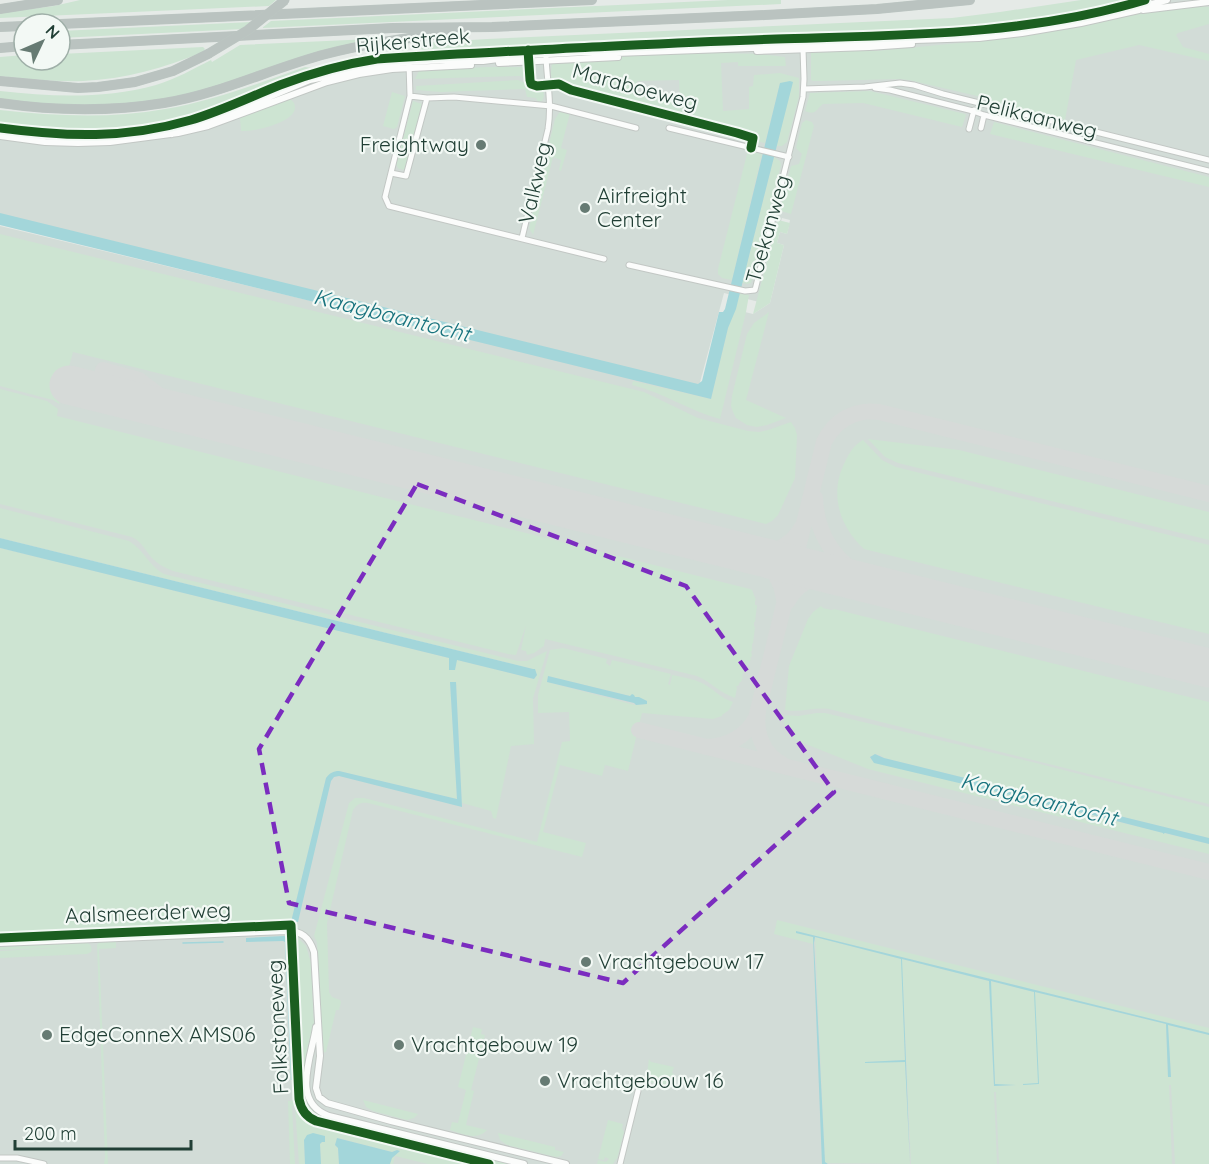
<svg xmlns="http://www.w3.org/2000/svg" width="1209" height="1164" viewBox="0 0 1209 1164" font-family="Quicksand,sans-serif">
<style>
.built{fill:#d2dcd7}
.green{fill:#cde4d2;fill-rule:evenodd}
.water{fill:#a3d6da}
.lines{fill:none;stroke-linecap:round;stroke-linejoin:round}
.stream{stroke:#a3d6da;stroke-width:1.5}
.taxiway{stroke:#d6dad8;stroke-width:16}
.runway{stroke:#d6dad8;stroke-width:39}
.minor-casing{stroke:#c2c7c4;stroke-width:7}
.tertiary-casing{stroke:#c2c7c4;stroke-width:8}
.motorway-casing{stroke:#bcc6c2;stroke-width:10}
.minor{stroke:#fbfcfb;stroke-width:5}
.tertiary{stroke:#fbfcfb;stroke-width:6}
.motorway{stroke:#bac3c0;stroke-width:9}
.motorway-bridge-casing{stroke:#bcc6c2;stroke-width:10;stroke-linecap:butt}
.motorway-bridge{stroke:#bac3c0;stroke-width:9}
.cycleway-casing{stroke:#f3f9f5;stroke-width:13}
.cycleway{stroke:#1b5e20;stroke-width:9}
.marked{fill:none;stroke:#7b2cbf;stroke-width:4.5;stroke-dasharray:12 8;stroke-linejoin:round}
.poi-dot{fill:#667b73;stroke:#f3f9f5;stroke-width:2}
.labels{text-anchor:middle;stroke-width:4.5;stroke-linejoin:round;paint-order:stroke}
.street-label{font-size:21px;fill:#213f35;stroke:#f3f9f5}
.poi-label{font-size:21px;fill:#213f35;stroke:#f3f9f5;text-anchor:start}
.water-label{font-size:22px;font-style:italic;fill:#18737e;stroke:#f3f9f5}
</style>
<rect width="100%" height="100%" fill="#e5eae7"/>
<path class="built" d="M 1116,0 L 1209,0 L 1209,1164 L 0,1164 L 0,548 L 533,669 L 0,538 L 0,226 L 706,396 L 729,308 L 753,314 L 770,303 L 784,245 L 777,243 L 780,232 L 787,234 L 790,220 L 782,218 L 759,302 L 724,293 L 699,386 L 0,215 L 0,119 L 82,127 L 227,100 L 311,68 L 384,52 L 596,40 L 854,30 Z"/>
<path class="green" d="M 80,0 L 276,0 L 269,6 L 0,18 L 0,13 L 54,6 Z
M 728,0 L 781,0 L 781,4 L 262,28 L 271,21 Z
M 1081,0 L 1130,0 L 1052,18 L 956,31 L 851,37 L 537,48 L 422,54 L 421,43 L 487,39 L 952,18 L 1000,12 Z
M 1202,6 L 1209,7 L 1209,24 L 1178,33 L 1176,35 L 1183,47 L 1209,54 L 1209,61 L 1139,45 L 1076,60 L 1065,120 L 1003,105 L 977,96 L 909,80 L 899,79 L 822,81 L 813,81 L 811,80 L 811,50 L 876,51 L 991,40 L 1070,29 L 1147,12 Z
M 252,22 L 243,29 L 60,38 L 60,31 Z
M 371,39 L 371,40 L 183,96 L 126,105 L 66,106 L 0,100 L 0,91 C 53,97 105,99 156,85 C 176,79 193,69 211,60 L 212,62 L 240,45 Z
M 203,47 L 205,49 L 203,52 C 164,68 125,79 83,81 C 55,82 27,79 0,76 L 0,57 L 24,55 L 24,60 L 60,60 L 60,54 Z
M 717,53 L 761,54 L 785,57 L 786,66 L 738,66 L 738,62 L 721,63 L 723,111 L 749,109 L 749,87 L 753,86 L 754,75 L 780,73 L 799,78 L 799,96 L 794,116 L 787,142 L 782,146 L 777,146 L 782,83 L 780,83 L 765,143 L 756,141 L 756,137 L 751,133 L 552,81 L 551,73 L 552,63 L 560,60 L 667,54 ZM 679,80 L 680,102 L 679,103 L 636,94 L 637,81 Z
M 305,67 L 320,69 C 288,79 258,94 226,105 C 173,124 121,135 64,133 C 43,133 21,129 0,126 L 0,110 C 55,116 110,119 165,109 C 213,101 259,83 305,67 Z
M 486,67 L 527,67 L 528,79 L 519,76 L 415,79 L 419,71 Z
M 518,80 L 535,88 L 543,89 L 544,96 L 542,101 L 538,102 L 536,98 L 527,97 L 525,89 L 441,92 L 416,90 L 416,86 Z
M 870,91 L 965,114 L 966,115 L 962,127 L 863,103 L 823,104 C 816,109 816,116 805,111 L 810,93 Z
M 392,92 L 405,96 L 397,127 L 394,129 L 383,126 Z
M 287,98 C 292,100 295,102 295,108 C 294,123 253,132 241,131 L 240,117 Z
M 413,101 L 422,104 L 406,170 L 399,169 L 396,165 Z
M 561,112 L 570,113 L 561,148 L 567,150 L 561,171 L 559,170 L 561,160 L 553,157 L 533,235 L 529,228 L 555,119 L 559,113 Z
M 806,120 L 812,122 L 814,126 L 791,214 L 781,211 L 781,206 L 791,166 L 799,164 L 802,154 L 796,148 L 802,123 Z
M 994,122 L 1209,177 L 1209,187 L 990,134 Z
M 748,150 L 762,154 L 732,280 L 722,278 L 718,274 L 718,269 Z
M 774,157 L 780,161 L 781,165 L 751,283 L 748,284 L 742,283 Z
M 778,220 L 790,223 L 787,234 L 780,232 L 777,243 L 784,245 L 770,303 L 753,314 Z
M 0,234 L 644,392 L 698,418 L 748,431 L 759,432 L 768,430 L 791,422 L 795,428 L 797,435 L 795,478 L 778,515 L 772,521 L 766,524 L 73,352 L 59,404 L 53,400 L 0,386 Z
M 740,293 L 749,295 L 746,312 L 720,419 C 689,411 663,392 632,385 L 633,381 L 711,399 L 728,328 Z
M 769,312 L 746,400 L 786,418 L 767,425 L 757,427 L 747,425 L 736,418 L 733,412 L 731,406 L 732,396 L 747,334 L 754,323 Z
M 0,389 L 47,401 L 58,409 L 57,416 L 750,589 L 752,590 L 756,600 L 755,601 L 755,605 L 757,605 L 755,622 L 754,622 L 754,626 L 755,627 L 753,643 L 752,644 L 752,651 L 751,651 L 752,656 L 750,658 L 751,659 L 747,668 L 746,668 L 746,669 L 742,676 L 743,677 L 741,682 L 740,682 L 738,686 L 736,686 L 737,688 L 735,698 C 720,693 711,682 697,676 L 545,639 L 544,646 L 534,653 L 527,655 L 526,651 L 521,650 L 526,625 L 516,655 L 508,654 L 173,571 C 165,568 158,564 152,558 C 145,550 142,542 132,537 L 0,504 Z
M 868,439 L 959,450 L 1209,512 L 1209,540 L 898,463 L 885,457 Z
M 863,440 L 882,460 L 896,467 L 1209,545 L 1209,634 L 864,549 C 839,526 829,493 845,462 C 849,453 854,445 863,440 Z
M 0,508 L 129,541 C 144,550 149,566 164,574 L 518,661 L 527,661 L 547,651 L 533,698 L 534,744 L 511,746 L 496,819 L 493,818 L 491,811 L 462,803 L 456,682 L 450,682 L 457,799 L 339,771 C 333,771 330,773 326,778 L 291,922 L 0,935 L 0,548 L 449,658 L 450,670 L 457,660 L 534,679 L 537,675 L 533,669 L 0,538 Z
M 821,606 L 823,608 L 832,610 L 834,609 L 1209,702 L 1209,804 L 829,709 C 814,707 800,713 785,710 L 789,666 L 808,619 L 813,612 Z
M 563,648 L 607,659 L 606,663 L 610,666 L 612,660 L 671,674 L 668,684 L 670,685 L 672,675 C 682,677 693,679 702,683 C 714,689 720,698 733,702 L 729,710 L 722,715 L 722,716 L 713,719 L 642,713 L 628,771 L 605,765 L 602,776 L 560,765 L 543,832 L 586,843 L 582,857 L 368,803 C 361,802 357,804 353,810 L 327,923 L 329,992 L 332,997 L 340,1000 L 341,1002 L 339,1010 L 336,1010 L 326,1052 L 322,1053 L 317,942 L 314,936 L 349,803 L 355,798 L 364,798 L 537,842 L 562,742 L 570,741 L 569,712 L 538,713 L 538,695 L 550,650 ZM 548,676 L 635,697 L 638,697 L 647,701 L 646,704 L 635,705 L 547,682 Z
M 817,713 L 825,713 L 1032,762 L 1209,807 L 1209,838 L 884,758 L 880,755 L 875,754 L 872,756 L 870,756 L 870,758 L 874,762 L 1011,795 L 1011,797 L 1012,796 L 1209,844 L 1209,854 L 868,769 L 796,740 L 787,730 L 784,723 L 785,715 L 798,716 Z
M 777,920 L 1209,1028 L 1209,1033 L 796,931 L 796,933 L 813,937 L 813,944 L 774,934 Z
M 293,936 L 298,938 L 306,946 L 311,963 L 314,1028 L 306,1061 L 308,1102 L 318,1114 L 331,1119 L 329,1123 C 316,1120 307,1117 301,1103 Z
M 815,937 L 989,981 L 994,1086 L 1016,1085 L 995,1085 L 990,981 L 1166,1024 L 1168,1077 L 1171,1077 L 1168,1025 L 1209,1035 L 1209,1164 L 1175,1164 L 1171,1085 L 1169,1085 L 1172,1164 L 999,1164 L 996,1092 L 994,1092 L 997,1164 L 911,1164 L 902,964 L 905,1060 L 865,1062 L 905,1061 L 910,1164 L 825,1163 Z
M 116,941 L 116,948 L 99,949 L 108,1164 L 104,1164 L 105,1157 L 97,945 L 99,942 Z
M 86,942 C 90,944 93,947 91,952 L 87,954 L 0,958 L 0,951 L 74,947 L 0,950 L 0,946 Z
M 473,1027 L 482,1029 L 481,1034 L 485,1035 L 471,1090 L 474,1091 L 466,1125 L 487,1130 C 477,1141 463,1134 450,1130 L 452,1122 L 458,1123 L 466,1090 L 458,1087 Z
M 649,1059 L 651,1062 L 674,1067 L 672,1073 L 674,1074 L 670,1087 L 646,1081 Z
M 298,1100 C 300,1111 306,1118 316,1122 L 480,1164 L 428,1164 L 395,1156 L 393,1164 L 390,1164 L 391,1159 L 400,1151 L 397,1150 L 392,1152 L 338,1138 L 335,1145 L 338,1148 L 339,1164 L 321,1164 L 320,1144 L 322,1142 L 304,1139 L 305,1164 L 299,1164 L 295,1106 L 292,1106 L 295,1164 L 290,1164 L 288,1101 Z
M 363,1100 L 418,1114 L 414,1118 L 407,1120 L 373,1111 L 366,1107 Z
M 608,1120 L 623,1124 L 622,1128 L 624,1132 L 617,1159 L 616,1159 L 613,1164 L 597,1164 L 598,1160 L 606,1162 L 609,1159 L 605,1157 L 604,1160 L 598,1159 Z
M 351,1124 L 513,1164 L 495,1164 L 350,1128 Z
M 498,1133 L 555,1147 L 555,1150 L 564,1152 L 561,1156 L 556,1157 L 507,1145 L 500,1140 Z"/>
<path class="water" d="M 790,81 L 793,82 L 750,252 L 736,309 L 728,328 L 711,399 L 0,225 L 0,213 L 698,384 L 702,381 L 719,312 L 723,312 L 725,309 L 780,83 Z
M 0,538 L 533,669 L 535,669 L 537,675 L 534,679 L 457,660 L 455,670 L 449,670 L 449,658 L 0,548 Z
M 548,676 L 630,696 L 632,694 L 634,695 L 635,697 L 639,697 L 647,701 L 647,704 L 636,705 L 634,703 L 547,682 Z
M 450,682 L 456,682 L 462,807 L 339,776 L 334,777 L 331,781 L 298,922 L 291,922 L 326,778 C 330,773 333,771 339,771 L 457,799 Z
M 875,754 L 884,758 L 1209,838 L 1209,844 L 1165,833 L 1163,834 L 1163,833 L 1089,814 L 1087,815 L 1087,814 L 1012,796 L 1011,797 L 1010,795 L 874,763 L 870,757 Z
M 796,931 L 1209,1033 L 1209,1035 L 1168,1025 L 1171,1077 L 1168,1077 L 1166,1024 L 1035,992 L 1039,1084 L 1023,1085 L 1023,1084 L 1038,1083 L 1034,992 L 991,981 L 995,1084 L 1016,1085 L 994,1086 L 989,981 L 902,959 L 910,1164 L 905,1062 L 865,1063 L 865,1062 L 905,1060 L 901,959 L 815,937 L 814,943 L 825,1162 L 828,1164 L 822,1164 L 813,937 L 796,933 Z
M 284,936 L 287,937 L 288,939 L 295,1080 L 291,1080 L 285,942 L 283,941 L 246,942 L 246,938 Z
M 313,1133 L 325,1136 L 325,1142 L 322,1142 L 320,1144 L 321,1164 L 305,1164 L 304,1140 L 307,1135 Z
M 337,1138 L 392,1152 L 397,1150 L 400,1151 L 392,1158 L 390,1164 L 339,1164 L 338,1148 L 335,1145 Z"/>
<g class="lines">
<path class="stream" d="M 183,943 L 223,942"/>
<path class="taxiway" d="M 98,392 L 103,370 L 139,380 L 177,409 L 190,415
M 815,498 C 817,544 845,573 887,588
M 751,554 C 770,565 782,577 784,600
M 751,554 C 773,554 791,547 802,527
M 787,602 C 801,577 821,575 848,578
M 758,712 C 755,733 763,754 782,764
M 639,730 L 1209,872
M 706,747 C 728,746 745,738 756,718 L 824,442 C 835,420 855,409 879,412 L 1209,494"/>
<path class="runway" d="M 69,385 L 1209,668"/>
<defs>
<path id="minor" d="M 409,64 L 410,96 L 385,197 L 389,206 L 604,259
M 875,88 L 890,90 L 973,111 L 984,115 L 1209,171
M 804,89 L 865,87 L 900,83 L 914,85 L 943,94 L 1209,160
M 427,98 L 454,97 L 551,106 L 636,128
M 669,128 L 789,157
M 981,128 L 984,115
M 969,129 L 974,110
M 391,173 L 406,176 L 427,98 L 410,96
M 522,238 L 548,129 C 552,104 547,81 546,57
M 629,265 L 745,291 L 755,290 L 803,97 L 804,79 L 803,49
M 0,1158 L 17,1158 L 44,1164
M 620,1164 L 638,1091"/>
<path id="tertiary" d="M 1143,10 L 1209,2
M 757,51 L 869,47 L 912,44
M 499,63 L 618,57
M 172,134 L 178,130 L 204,122 L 240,109 L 310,80 L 392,63 L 444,60 L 483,61 L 528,55 L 586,52 L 616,53 L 752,48 L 785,44 L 979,38 L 1022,33 L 1081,23 L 1139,10 L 1148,5 L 1167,0
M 0,136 L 45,142 L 78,143 L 110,142 L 178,133 L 208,126 L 327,82 L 359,74 L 392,69 L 471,65
M 0,943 L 286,931 C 302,931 309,937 314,952 L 320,1056 L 316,1088 L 319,1097 L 327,1103 L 391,1121 L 566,1164
M 316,1027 C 312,1056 290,1102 329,1116 L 524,1164"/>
<path id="motorway" d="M 0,9 L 58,0
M 60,24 L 592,0
M 0,27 L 24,26
M 60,45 L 393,28 L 492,27 L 765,15 L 877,9 L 970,0
M 0,48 L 24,46
M 0,81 L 78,88 L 98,87 L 135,82 L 173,71 L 208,54
M 0,103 C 55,111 109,112 164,103 C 220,94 272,68 326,54 C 368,43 410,38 452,32"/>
</defs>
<use href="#minor" class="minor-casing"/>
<use href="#tertiary" class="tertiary-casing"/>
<use href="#motorway" class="motorway-casing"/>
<use href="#minor" class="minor"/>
<use href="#tertiary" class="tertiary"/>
<use href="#motorway" class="motorway"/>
<defs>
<path id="motorway-bridge" d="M 208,54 L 248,30 L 285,0"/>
</defs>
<use href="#motorway-bridge" class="motorway-bridge-casing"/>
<use href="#motorway-bridge" class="motorway-bridge"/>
<defs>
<path id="cycleway" d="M 528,50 L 530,80 L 531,84 L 537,86 L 559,84 L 571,90 L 737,133 L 753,138 L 751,148
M 0,128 C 67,137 125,139 191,120 C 221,111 250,97 280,85 C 312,73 344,64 377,59 C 442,54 507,52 572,48 C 640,45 708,41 776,39 C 900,35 1025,36 1145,0
M 0,938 L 291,925 L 299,1099 C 301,1110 306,1117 316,1121 L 489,1164"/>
</defs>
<use href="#cycleway" class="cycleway-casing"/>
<use href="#cycleway" class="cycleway"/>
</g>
<path class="marked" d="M 417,484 L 686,586 L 834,792 L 623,983 L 289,903 L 259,749 Z"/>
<g class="poi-dot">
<circle cx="481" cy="145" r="6"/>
<circle cx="585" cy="208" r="6"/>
<circle cx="586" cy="962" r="6"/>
<circle cx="47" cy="1035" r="6"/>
<circle cx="399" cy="1045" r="6"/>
<circle cx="545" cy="1081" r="6"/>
</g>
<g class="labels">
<g class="street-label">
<text transform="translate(413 41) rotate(-5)" y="7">Rijkerstreek</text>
<text transform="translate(635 87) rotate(15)" y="7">Maraboeweg</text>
<text transform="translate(1037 117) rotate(14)" y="7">Pelikaanweg</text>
<text transform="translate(535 183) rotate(-77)" y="7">Valkweg</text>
<text transform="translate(768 229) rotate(-74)" y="7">Toekanweg</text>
<text transform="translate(148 913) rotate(-2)" y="7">Aalsmeerderweg</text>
<text transform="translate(278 1027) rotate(-93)" y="7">Folkstoneweg</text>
</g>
<g class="poi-label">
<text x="469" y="152" text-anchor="end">Freightway</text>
<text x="597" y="203">Airfreight<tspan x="597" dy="24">Center</tspan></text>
<text x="598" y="969">Vrachtgebouw 17</text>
<text x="59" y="1042">EdgeConneX AMS06</text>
<text x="411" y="1052">Vrachtgebouw 19</text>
<text x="557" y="1088">Vrachtgebouw 16</text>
</g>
<g class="water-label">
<text transform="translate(392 315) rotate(14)" y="8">Kaagbaantocht</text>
<text transform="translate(1039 799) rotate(14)" y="8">Kaagbaantocht</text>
</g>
</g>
<g transform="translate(42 42) rotate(46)"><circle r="28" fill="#f3f9f5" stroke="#9fafa8" stroke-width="1.5"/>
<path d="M0-4.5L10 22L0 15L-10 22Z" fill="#667b73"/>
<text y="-9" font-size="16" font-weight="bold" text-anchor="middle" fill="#213f35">N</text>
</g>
<path d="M15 1140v9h176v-9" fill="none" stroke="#213f35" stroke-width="3"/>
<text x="24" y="1140" font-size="18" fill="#213f35" stroke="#f3f9f5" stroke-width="4.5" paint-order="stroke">200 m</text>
</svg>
